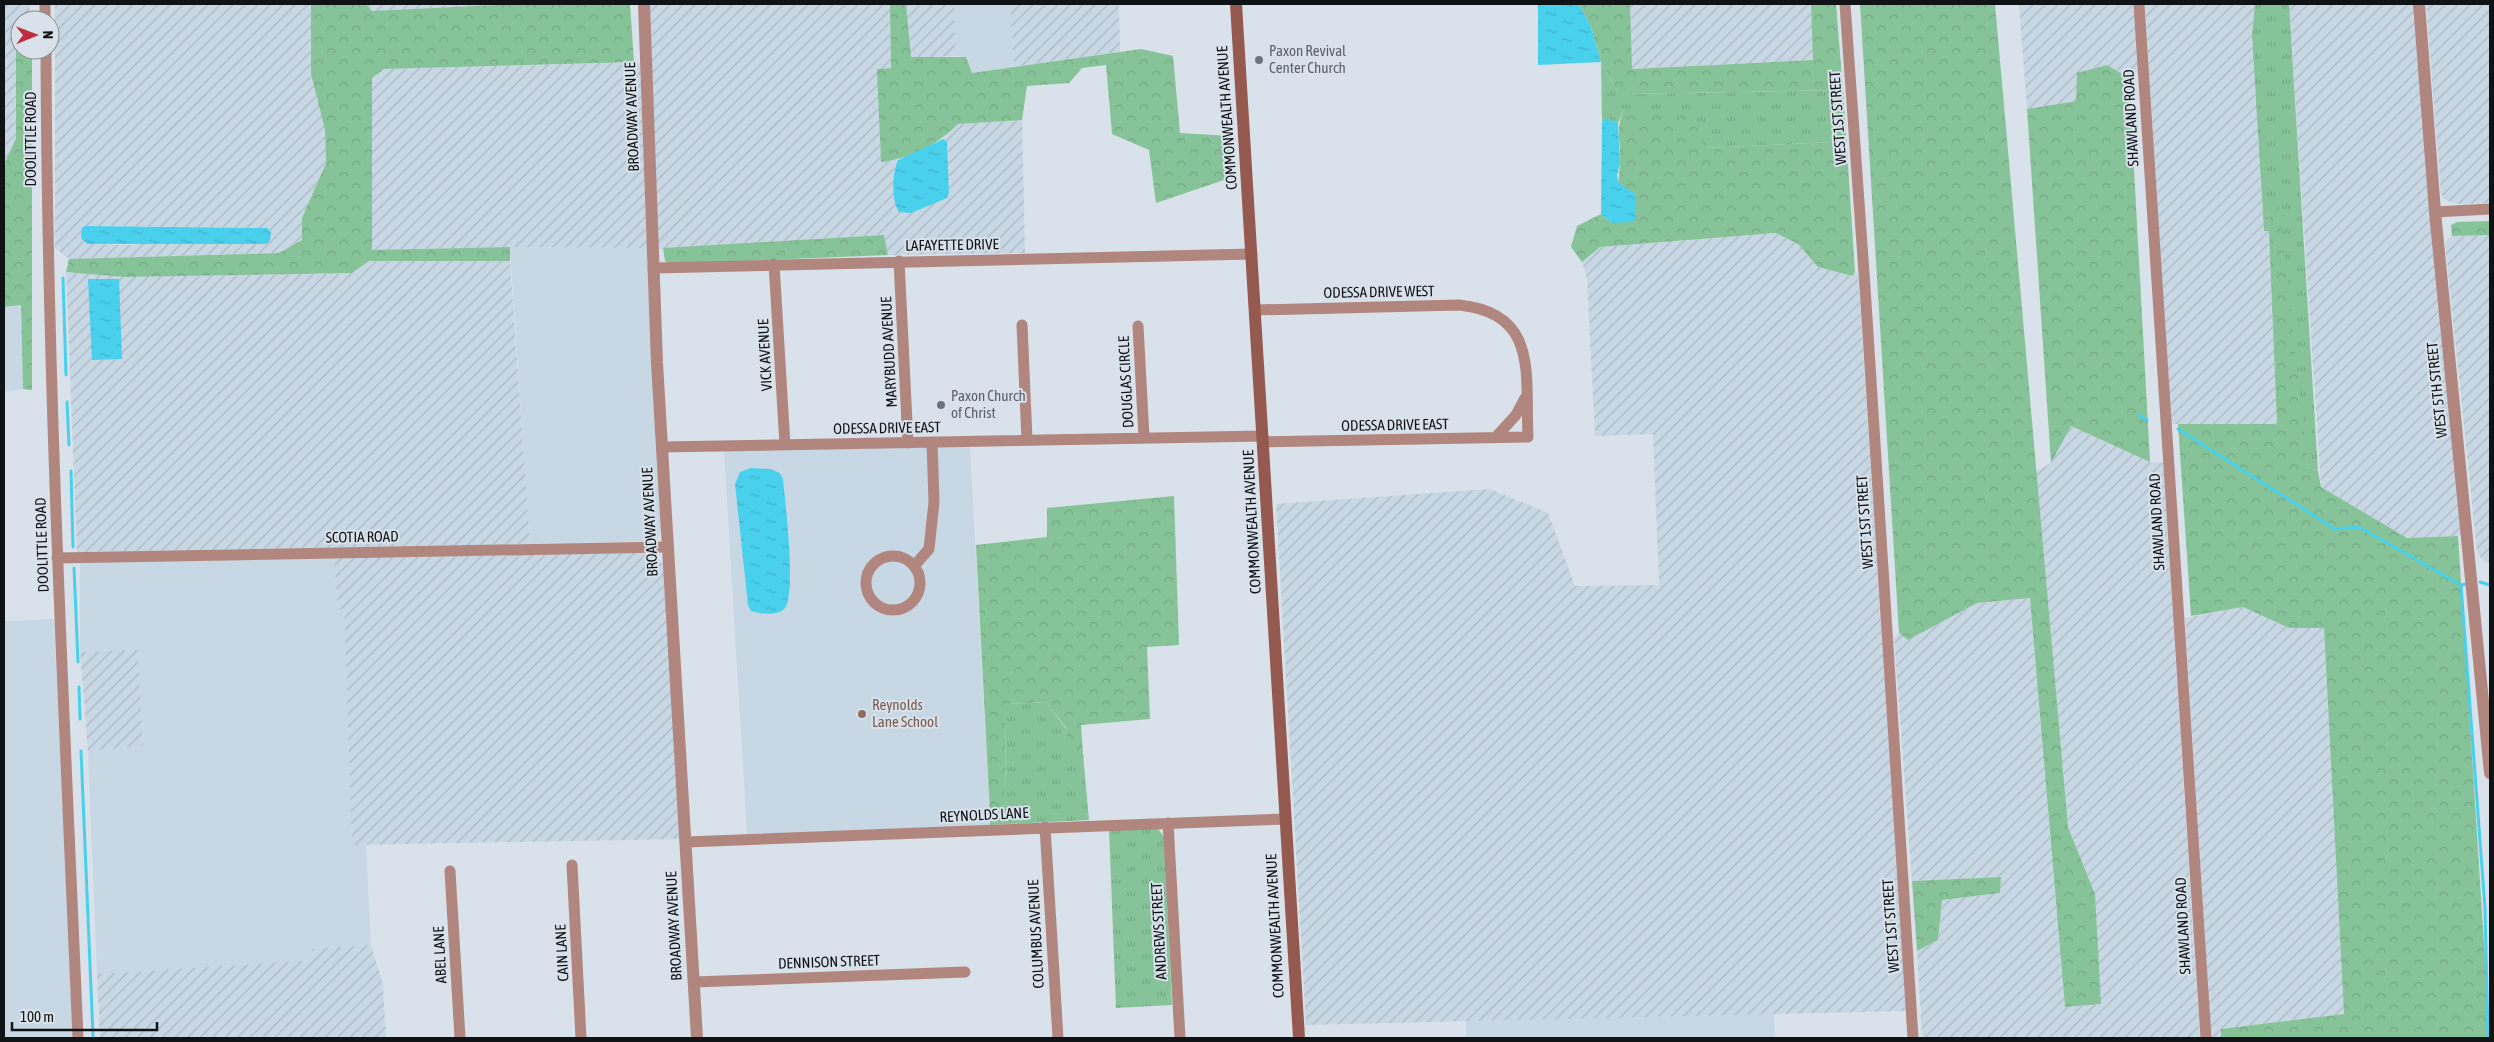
<svg xmlns="http://www.w3.org/2000/svg" width="2494" height="1042" viewBox="0 0 2494 1042" font-family="'Asap Condensed',sans-serif">
<style>
.built{fill:#c8d7e4;fill-rule:evenodd}
.industrial{fill:url(#industrial-furrows);fill-rule:evenodd}
.grass{fill:url(#grass-tufts)}
.forest{fill:url(#forest-crowns)}
.water{fill:url(#water-ripples)}
.lines{fill:none;stroke-linecap:round;stroke-linejoin:round}
.stream{stroke:#48d0ec;stroke-width:3}
.minor{stroke:#b0867e;stroke-width:11}
.tertiary{stroke:#b0867e;stroke-width:12}
.secondary{stroke:#95594f;stroke-width:12}
.worship-dot{fill:#6b7280;stroke:#d9e2ea;stroke-width:2}
.education-dot{fill:#8d6e63;stroke:#d9e2ea;stroke-width:2}
.labels{text-anchor:middle;stroke-width:4;stroke-linejoin:round;paint-order:stroke}
.worship-label{font-size:15px;fill:#5b616d;stroke:#d9e2ea;text-anchor:start}
.street-label{font-size:15px;fill:#101316;stroke:#d9e2ea}
.education-label{font-size:15px;fill:#785e54;stroke:#d9e2ea;text-anchor:start}
</style>
<defs>
<pattern id="industrial-furrows" width="10" height="10" patternUnits="userSpaceOnUse" patternTransform="scale(1.25)"><rect width="10" height="10" fill="#c8d7e4"/><path d="M-1 1l2-2M0 10L10 0M9 11l2-2" fill="none" stroke="#abb8c3"/></pattern>
<pattern id="grass-tufts" width="24" height="20" patternUnits="userSpaceOnUse" patternTransform="scale(1.25)"><rect width="24" height="20" fill="#87c399"/><path d="M3 7l-1-3M5 7V3M7 7l1-3M15 17l-1-3M17 17v-4M19 17l1-3" fill="none" stroke="#74a783"/></pattern>
<pattern id="forest-crowns" width="20" height="18" patternUnits="userSpaceOnUse" patternTransform="scale(1.25)"><rect width="20" height="18" fill="#87c399"/><path d="M2 6a3 3 0 1 1 6 0M12 15a3 3 0 1 1 6 0" fill="none" stroke="#74a783"/></pattern>
<pattern id="water-ripples" width="26" height="14" patternUnits="userSpaceOnUse" patternTransform="scale(1.25)"><rect width="26" height="14" fill="#48d0ec"/><path d="M2 4q2-2 4 0t4 0M15 11q2-2 4 0t4 0" fill="none" stroke="#3eb2ca"/></pattern>
</defs>
<rect width="100%" height="100%" fill="#d9e2ea"/>
<path class="built" d="M 954,4 L 1010,4 L 1014,67 L 972,73 L 966,57 L 956,56 Z
M 510,247 L 647,248 L 661,527 L 659,537 L 653,541 L 530,544 Z
M 21,305 L 23,389 L 4,392 L 4,307 Z
M 970,445 L 990,825 L 747,834 L 724,450 ZM 751,468 L 770,469 L 780,473 L 783,479 L 791,581 L 740,472 Z
M 334,557 L 338,609 L 344,609 L 352,845 L 366,845 L 371,945 L 312,949 L 313,960 L 97,974 L 88,751 L 143,746 L 138,651 L 80,652 L 80,563 Z
M 54,619 L 73,1038 L 4,1038 L 4,621 Z
M 1774,1014 L 1775,1038 L 1466,1038 L 1466,1021 Z"/>
<path class="industrial" d="M 4,4 L 29,4 L 30,20 L 20,20 L 20,44 L 16,44 L 16,138 L 4,165 Z
M 55,4 L 311,4 L 311,74 L 325,130 L 326,163 L 302,218 L 302,240 L 280,253 L 69,259 L 55,248 ZM 85,226 L 267,228 L 271,232 L 129,245 L 87,244 L 84,243 Z
M 366,4 L 515,4 L 372,12 Z
M 648,4 L 890,4 L 891,68 L 878,69 L 881,161 L 898,160 L 894,168 L 947,198 L 949,193 L 947,142 L 943,139 L 958,124 L 1022,120 L 1025,253 L 888,255 L 884,235 L 657,249 Z
M 906,4 L 954,4 L 956,56 L 911,58 Z
M 1010,4 L 1119,4 L 1120,52 L 1014,67 Z
M 1630,4 L 1811,4 L 1814,60 L 1631,69 Z
M 2019,4 L 2135,4 L 2139,71 L 2129,78 L 2107,65 L 2076,101 L 2027,109 Z
M 2145,4 L 2255,4 L 2252,35 L 2264,231 L 2269,231 L 2277,424 L 2171,424 Z
M 2289,4 L 2418,4 L 2463,533 L 2458,536 L 2407,538 L 2321,487 Z
M 2426,4 L 2490,4 L 2490,203 L 2455,204 L 2444,199 L 2441,194 Z
M 634,62 L 640,64 L 647,248 L 510,247 L 372,250 L 372,78 L 384,69 Z
M 1777,233 L 1798,244 L 1818,267 L 1851,276 L 1855,272 L 1858,273 L 1906,1011 L 1306,1025 L 1276,504 L 1490,489 L 1548,513 L 1575,586 L 1659,585 L 1653,434 L 1595,436 L 1587,278 L 1582,262 L 1600,247 Z
M 2490,235 L 2490,562 L 2484,562 L 2477,552 L 2445,243 L 2452,236 Z
M 369,261 L 510,261 L 530,544 L 77,552 L 66,272 L 124,277 L 352,273 Z
M 2070,426 L 2150,462 L 2163,463 L 2200,1038 L 1922,1038 L 1917,951 L 1938,940 L 1942,900 L 2000,893 L 2001,877 L 1912,881 L 1894,638 L 1899,633 L 1908,640 L 1977,603 L 2030,598 L 2065,1007 L 2100,1004 L 2095,894 L 2068,827 L 2036,471 L 2051,463 Z
M 635,553 L 654,555 L 663,565 L 664,574 L 681,839 L 352,845 L 344,609 L 338,609 L 334,557 Z
M 2243,607 L 2289,628 L 2324,628 L 2344,1014 L 2221,1029 L 2221,1038 L 2211,1038 L 2185,618 Z
M 138,650 L 143,746 L 88,751 L 80,652 Z
M 371,945 L 383,985 L 386,1038 L 100,1038 L 97,974 L 313,960 L 312,949 Z"/>
<path class="grass" d="M 2255,4 L 2289,4 L 2318,471 L 2308,467 L 2268,208 L 2269,231 L 2264,231 L 2252,35 Z
M 1601,62 L 1619,94 L 1843,90 L 1845,119 L 1838,120 L 1833,142 L 1704,148 L 1701,126 L 1624,109 L 1618,123 L 1605,118 L 1602,122 Z
M 1046,702 L 1067,730 L 1067,754 L 1083,754 L 1089,820 L 990,825 L 990,816 L 1005,805 L 1006,704 Z
M 1157,827 L 1164,837 L 1172,1005 L 1116,1008 L 1109,829 Z"/>
<path class="forest" d="M 311,4 L 366,4 L 372,11 L 515,4 L 630,4 L 634,62 L 384,69 L 372,78 L 372,250 L 510,247 L 510,261 L 369,261 L 352,273 L 124,277 L 66,272 L 69,259 L 279,253 L 302,240 L 302,218 L 326,163 L 325,130 L 311,74 Z
M 890,4 L 906,4 L 911,57 L 966,57 L 972,73 L 1141,49 L 1173,56 L 1180,133 L 1230,136 L 1230,178 L 1156,203 L 1149,150 L 1112,134 L 1106,65 L 1082,68 L 1069,83 L 1027,86 L 1022,120 L 958,124 C 938,144 910,159 881,162 L 877,69 L 891,68 Z
M 1579,4 L 1630,4 L 1632,69 L 1813,60 L 1811,4 L 1836,4 L 1843,90 L 1619,94 L 1601,62 L 1591,27 Z
M 1860,4 L 1995,4 L 2068,827 L 2095,894 L 2101,1004 L 2065,1007 L 2030,598 L 1977,603 L 1908,640 L 1899,633 Z
M 16,44 L 20,44 L 20,50 L 32,50 L 32,390 L 23,389 L 21,305 L 4,307 L 4,165 L 16,138 Z
M 2107,65 L 2129,78 L 2150,462 L 2071,426 L 2051,463 L 2027,109 L 2076,101 L 2077,73 Z
M 1624,109 L 1685,109 L 1701,126 L 1705,148 L 1833,142 L 1838,120 L 1845,119 L 1855,272 L 1852,276 L 1818,267 L 1798,244 L 1776,233 L 1600,247 L 1582,262 L 1571,247 L 1577,226 L 1601,214 L 1612,223 C 1616,202 1619,182 1620,162 C 1621,140 1615,130 1624,109 Z
M 2279,206 L 2308,467 L 2318,471 L 2321,487 L 2407,538 L 2458,536 L 2490,1038 L 2221,1038 L 2221,1029 L 2344,1014 L 2324,628 L 2289,628 L 2243,607 L 2191,616 L 2178,424 L 2277,424 L 2268,208 Z
M 2490,221 L 2490,235 L 2452,236 L 2451,225 L 2457,222 Z
M 884,235 L 888,255 L 671,264 L 665,261 L 663,248 Z
M 1174,496 L 1179,645 L 1147,647 L 1150,719 L 1081,725 L 1083,754 L 1067,754 L 1067,729 L 1046,702 L 1006,704 L 1005,805 L 990,816 L 976,545 L 1047,537 L 1047,508 Z
M 2001,877 L 2000,893 L 1942,900 L 1938,940 L 1917,951 L 1912,881 Z"/>
<path class="water" d="M 1538,4 L 1579,4 L 1591,27 L 1601,62 L 1538,65 Z
M 1605,118 L 1618,123 L 1620,163 L 1617,176 L 1619,183 L 1635,194 L 1636,215 L 1634,222 L 1612,223 L 1601,214 L 1602,122 Z
M 943,139 L 947,142 L 949,193 L 947,198 L 911,213 L 899,212 C 891,200 892,173 898,160 Z
M 85,226 L 267,228 L 271,232 L 270,240 L 267,244 L 87,244 L 81,238 L 82,228 Z
M 88,279 L 119,279 L 122,359 L 92,360 Z
M 751,468 L 770,469 L 780,473 L 783,479 C 785,500 797,598 784,609 C 777,616 760,614 751,611 L 748,605 L 735,484 L 740,472 Z"/>
<g class="lines">
<path class="stream" d="M 63,278 L 66,375
M 67,402 L 69,445
M 2139,415 L 2147,420
M 2178,429 L 2335,529 L 2359,527 L 2461,585 L 2466,584
M 71,471 L 73,547
M 74,568 L 78,662
M 2480,582 L 2490,585
M 2461,585 L 2485,908 L 2488,1038
M 79,687 L 80,719
M 81,751 L 93,1036"/>
<path class="minor" d="M 45,4 L 45,20
M 1845,4 L 1865,287 L 1913,1038
M 2139,4 L 2206,1038
M 46,50 C 47,380 64,709 78,1038
M 2435,212 L 2490,209
M 899,261 L 908,443
M 774,264 L 785,445
M 653,268 L 1252,254
M 1255,310 L 1459,305 C 1539,313 1525,374 1528,437 L 1263,442
M 1022,325 L 1027,440
M 1138,326 L 1144,437
M 1495,438 L 1516,415 L 1525,398
M 662,447 L 1263,436
M866 583a27 27 0 1 1 54 0a27 27 0 1 1-54 0Z
M 57,558 L 668,547
M 914,566 L 929,549 L 934,502 L 932,442
M 1168,823 L 1180,1038
M 1045,827 L 1058,1038
M 686,842 L 1285,819
M 572,865 L 581,1038
M 450,871 L 460,1038
M 694,982 L 965,972"/>
<path class="tertiary" d="M 644,4 L 657,363 L 697,1038
M 2419,4 L 2435,212 L 2490,773"/>
<path class="secondary" d="M 1236,4 L 1299,1038"/>
</g>
<g class="worship-dot">
<circle cx="1259" cy="60" r="5"/>
<circle cx="941" cy="405" r="5"/>
</g>
<circle class="education-dot" cx="862" cy="714" r="5"/>
<g class="labels">
<g class="worship-label">
<text x="1269" y="56">Paxon Revival<tspan x="1269" dy="17">Center Church</tspan></text>
<text x="951" y="401">Paxon Church<tspan x="951" dy="17">of Christ</tspan></text>
</g>
<g class="street-label">
<text transform="translate(632 117) rotate(-92)" y="5">BROADWAY AVENUE</text>
<text transform="translate(1227 118) rotate(-94)" y="5">COMMONWEALTH AVENUE</text>
<text transform="translate(1838 118) rotate(-94)" y="5">WEST 1ST STREET</text>
<text transform="translate(2131 118) rotate(-93)" y="5">SHAWLAND ROAD</text>
<text transform="translate(31 139) rotate(-90)" y="5">DOOLITTLE ROAD</text>
<text transform="translate(952 245) rotate(-1)" y="5">LAFAYETTE DRIVE</text>
<text transform="translate(1379 292) rotate(-1)" y="5">ODESSA DRIVE WEST</text>
<text transform="translate(889 352) rotate(-93)" y="5">MARYBUDD AVENUE</text>
<text transform="translate(765 355) rotate(-93)" y="5">VICK AVENUE</text>
<text transform="translate(1126 382) rotate(-93)" y="5">DOUGLAS CIRCLE</text>
<text transform="translate(2437 390) rotate(-96)" y="5">WEST 5TH STREET</text>
<text transform="translate(1395 425) rotate(-1)" y="5">ODESSA DRIVE EAST</text>
<text transform="translate(887 428) rotate(-1)" y="5">ODESSA DRIVE EAST</text>
<text transform="translate(650 522) rotate(-93)" y="5">BROADWAY AVENUE</text>
<text transform="translate(1252 522) rotate(-93)" y="5">COMMONWEALTH AVENUE</text>
<text transform="translate(1865 522) rotate(-94)" y="5">WEST 1ST STREET</text>
<text transform="translate(2157 522) rotate(-93)" y="5">SHAWLAND ROAD</text>
<text transform="translate(362 537) rotate(-1)" y="5">SCOTIA ROAD</text>
<text transform="translate(42 545) rotate(-92)" y="5">DOOLITTLE ROAD</text>
<text transform="translate(984 815) rotate(-3)" y="5">REYNOLDS LANE</text>
<text transform="translate(674 926) rotate(-93)" y="5">BROADWAY AVENUE</text>
<text transform="translate(1275 926) rotate(-93)" y="5">COMMONWEALTH AVENUE</text>
<text transform="translate(1891 926) rotate(-94)" y="5">WEST 1ST STREET</text>
<text transform="translate(2183 926) rotate(-93)" y="5">SHAWLAND ROAD</text>
<text transform="translate(1159 931) rotate(-93)" y="5">ANDREWS STREET</text>
<text transform="translate(1036 934) rotate(-93)" y="5">COLUMBUS AVENUE</text>
<text transform="translate(562 953) rotate(-93)" y="5">CAIN LANE</text>
<text transform="translate(440 955) rotate(-93)" y="5">ABEL LANE</text>
<text transform="translate(829 962) rotate(-2)" y="5">DENNISON STREET</text>
</g>
<g class="education-label">
<text x="872" y="710">Reynolds<tspan x="872" dy="17">Lane School</tspan></text>
</g>
</g>
<rect width="2494" height="1042" fill="none" stroke="#101316" stroke-width="10"/>
<g transform="translate(35 35) rotate(89)"><circle r="24" fill="#d9e2ea" stroke="#898f95"/>
<path d="M0-4L9 19L0 12L-9 19Z" fill="#bf2e40"/>
<text y="-8" font-size="14" font-weight="bold" text-anchor="middle" fill="#101316">N</text>
</g>
<path d="M12 1022v8h145v-8" fill="none" stroke="#101316" stroke-width="2.5"/>
<text x="20" y="1022" font-size="15" fill="#101316" stroke="#d9e2ea" stroke-width="4" paint-order="stroke">100 m</text>
</svg>
